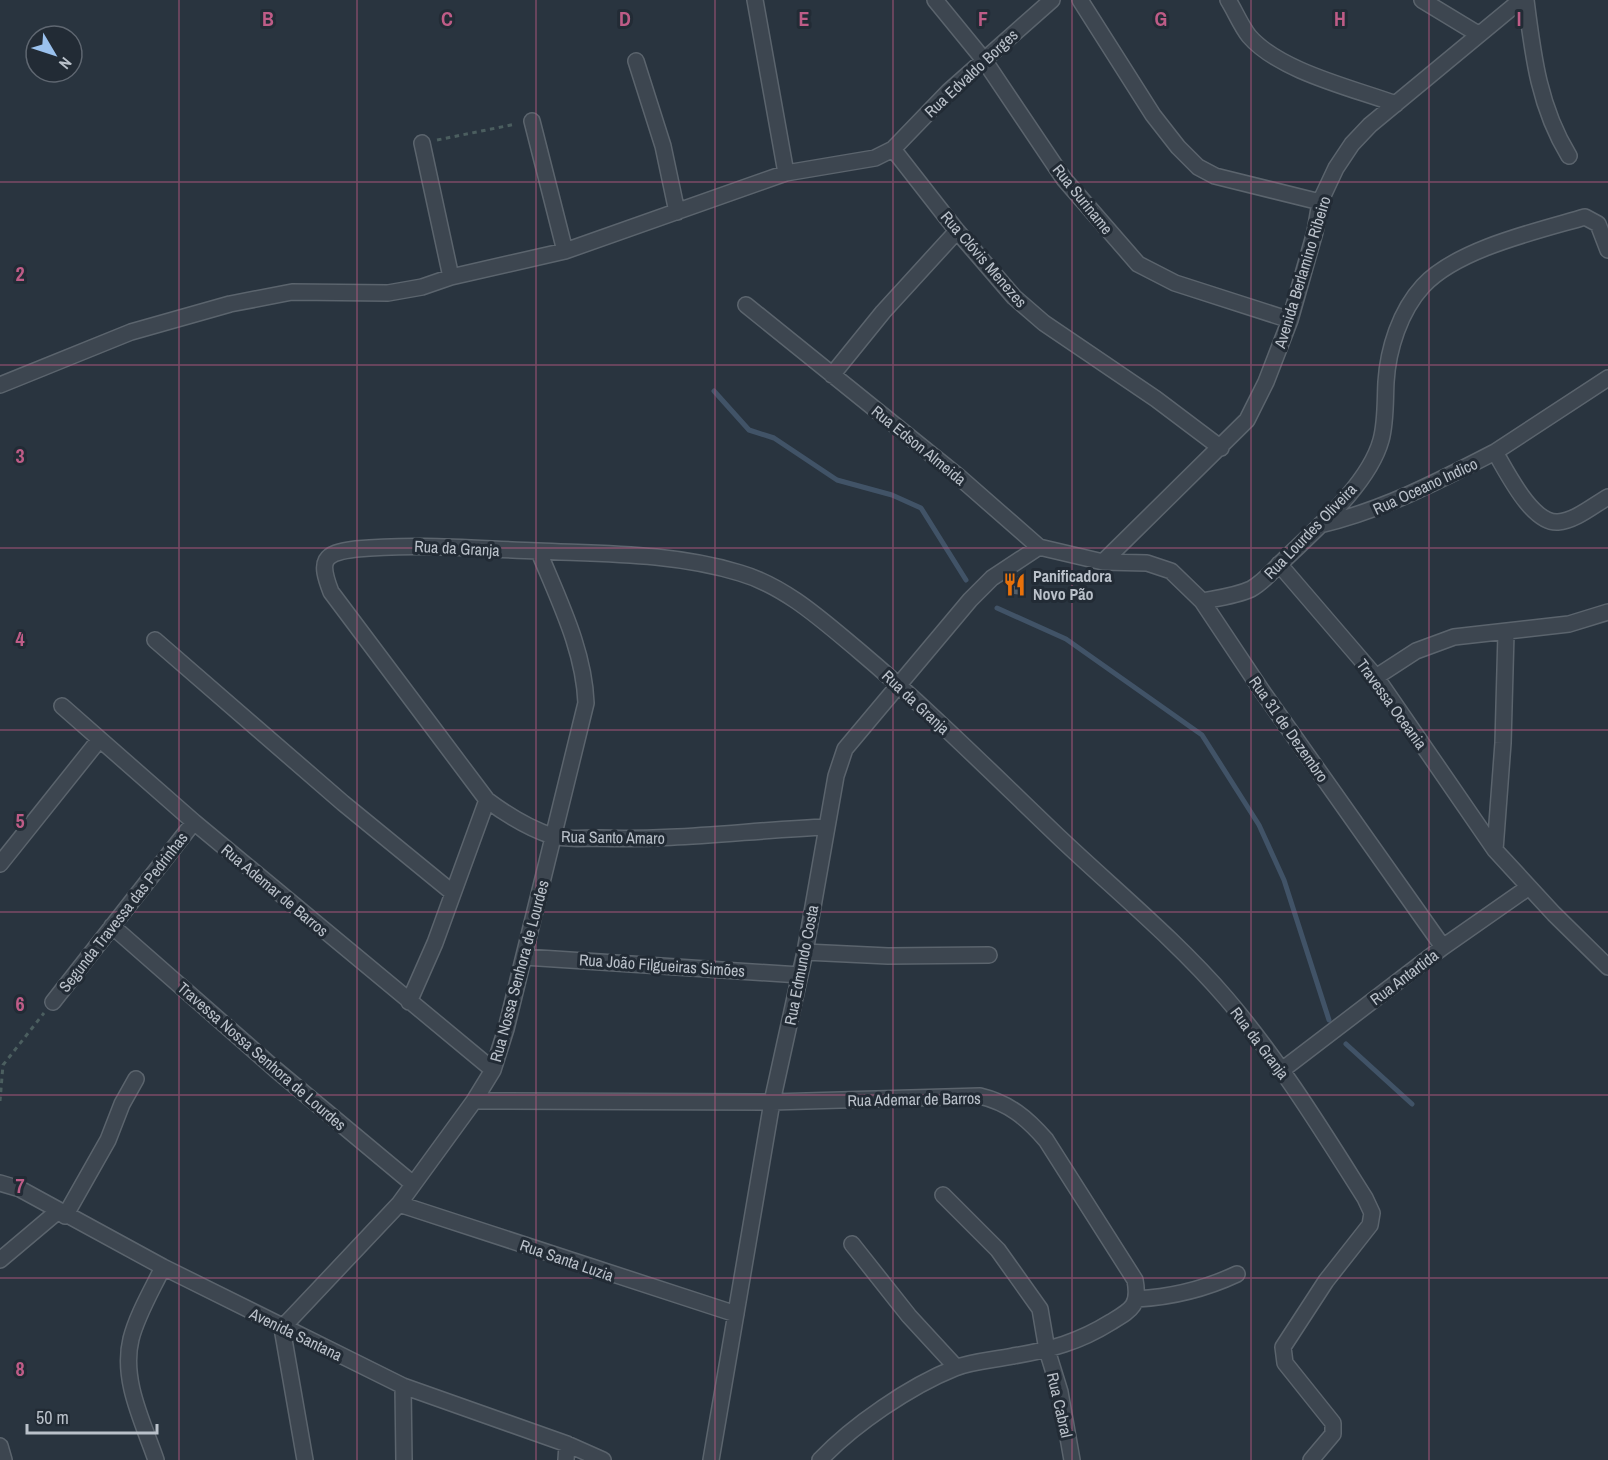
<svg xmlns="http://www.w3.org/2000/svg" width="1608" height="1460" viewBox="0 0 1608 1460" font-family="'Archivo Narrow',sans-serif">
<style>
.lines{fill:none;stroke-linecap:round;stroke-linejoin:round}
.stream{stroke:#415367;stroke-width:5}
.building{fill:#535f6a}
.minor-casing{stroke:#5b646d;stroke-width:18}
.path{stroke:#4b5e5f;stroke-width:3;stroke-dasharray:4.5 4.5;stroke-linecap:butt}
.minor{stroke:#3d4650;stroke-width:15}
.grid{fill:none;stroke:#bf5c87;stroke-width:1.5;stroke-opacity:0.55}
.labels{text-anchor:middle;stroke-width:6;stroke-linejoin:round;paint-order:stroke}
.street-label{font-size:16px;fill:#bac1ca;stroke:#222b35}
.poi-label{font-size:16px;font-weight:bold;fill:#bac1ca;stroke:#222b35;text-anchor:start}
.grid-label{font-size:20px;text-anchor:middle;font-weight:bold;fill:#bf5c87;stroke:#222b35;stroke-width:6;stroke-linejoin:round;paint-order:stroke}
</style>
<rect width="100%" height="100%" fill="#29343f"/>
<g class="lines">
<path class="stream" d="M 714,391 L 749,430 L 774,438 L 837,480 L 892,495 L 921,508 L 966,580
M 997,608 L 1066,639 L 1202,735 L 1259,825 L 1284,880 L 1329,1020
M 1346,1044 L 1412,1104"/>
</g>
<path class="building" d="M 1008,576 L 1024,577 L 1023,595 L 1006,593 Z"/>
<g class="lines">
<defs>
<path id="minor" d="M 755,0 L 786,173
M 935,0 L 984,60 L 1064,179 L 1138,264 L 1175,283 L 1290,320
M 1080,0 L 1153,115 L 1178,147 L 1198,167 L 1215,176 L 1320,202
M 1228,0 C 1235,11 1241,26 1249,36 C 1279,71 1352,88 1396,104
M 1422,0 L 1478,34
M 1526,0 C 1533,56 1539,107 1569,156
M 636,61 L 663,146 L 677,212
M 532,121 L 565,251
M 422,143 L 451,277
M 893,149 L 957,231 L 1014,297 L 1044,323 L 1156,399 L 1221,448
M 746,305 L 958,476 L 1039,547 L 1103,562 L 1147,563 L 1171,571 L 1202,601 L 1262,691 L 1443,947
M 832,375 L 883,312 L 957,231
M 1608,378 L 1495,452 C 1507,472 1532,524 1558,522 C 1575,521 1594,505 1608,497
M 0,385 L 131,332 L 230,304 L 292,292 L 388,293 L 422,287 L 451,277 L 565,251 L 786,173 L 875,158 L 893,149 L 949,91 L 1052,0
M 1320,525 C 1383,510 1437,482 1495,452
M 1103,562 L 1247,420 L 1266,382 L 1290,320 L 1315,232 L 1320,202 L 1336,168 L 1352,144 L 1370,125 L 1521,0
M 1279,564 L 1376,677 L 1495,850 L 1554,914 L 1608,967
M 1202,601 C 1218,598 1236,596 1251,589 C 1264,582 1274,569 1285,559 C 1316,529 1369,484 1381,440 C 1386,422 1385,401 1386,382 C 1388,349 1400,311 1423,286 C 1457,249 1537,231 1585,217 L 1598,224 L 1608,250
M 155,640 L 343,803 L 453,893
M 1376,677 L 1416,651 L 1454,637 L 1569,624 L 1608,612
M 62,706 L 194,822 L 493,1070
M 827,827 C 751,830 674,841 598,838 C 583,838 565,840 552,836 C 528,828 507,815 487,800 L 331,592 C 319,561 322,553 356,549 C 417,543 477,549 538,551 C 605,554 674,553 740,573 C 785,586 822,620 858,650 C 928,709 994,775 1061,839 C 1115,890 1177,941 1226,998 C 1279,1060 1322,1130 1365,1198 L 1372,1213 L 1370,1225 L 1326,1281 L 1283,1347 L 1285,1363 L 1333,1423 L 1333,1434 L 1311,1460
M 1495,850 L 1503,743 L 1506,633
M 0,864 L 99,740
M 112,926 L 275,1069 L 413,1184
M 805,952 L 888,956 L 989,955
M 524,957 L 800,975
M 53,1002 L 194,822
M 409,1002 L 435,943 L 487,800
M 1282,1070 L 1443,947 L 1529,887
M 474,1101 L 772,1102 L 980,1096 C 1009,1103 1027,1118 1046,1140 L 1135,1280 C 1140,1306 1131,1310 1111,1322 C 1079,1342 1050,1350 1013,1356 C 994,1360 973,1361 955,1368 C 910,1386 853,1425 820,1460
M 0,1183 L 20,1189 L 163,1267 L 403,1386 L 567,1444 L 603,1460
M 943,1195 L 998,1250 L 1040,1309 L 1047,1350 L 1060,1392 L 1072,1460
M 399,1204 L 736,1314
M 65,1216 L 108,1140 L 122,1104 L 136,1079
M 852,1244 L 909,1316 L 956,1367
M 0,1260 L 57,1212
M 1137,1299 C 1172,1297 1205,1289 1237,1274
M 403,1386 L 404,1460
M 0,1446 L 4,1460
M 156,1460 C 143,1422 121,1380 131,1339 C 137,1315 152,1290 163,1267
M 305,1460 L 282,1328 L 399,1204 L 474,1101 L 493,1070 L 506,1029 L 586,703 C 584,650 559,601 539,552
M 566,1460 L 567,1444
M 711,1460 L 772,1102 L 805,952 L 836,776 L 845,749 L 970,600 L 992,578 L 1039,547"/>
</defs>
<use href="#minor" class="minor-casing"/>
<path class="path" d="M 437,140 L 516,124
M 0,1101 L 3,1065 L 44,1013"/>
<use href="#minor" class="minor"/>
</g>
<path class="grid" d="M 179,0 L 179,1460M 357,0 L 357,1460M 536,0 L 536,1460M 715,0 L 715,1460M 893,0 L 893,1460M 1072,0 L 1072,1460M 1251,0 L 1251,1460M 1429,0 L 1429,1460M 0,182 L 1608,182M 0,365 L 1608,365M 0,548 L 1608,548M 0,730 L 1608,730M 0,912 L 1608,912M 0,1095 L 1608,1095M 0,1278 L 1608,1278"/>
<defs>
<symbol id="restaurant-bare" viewBox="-9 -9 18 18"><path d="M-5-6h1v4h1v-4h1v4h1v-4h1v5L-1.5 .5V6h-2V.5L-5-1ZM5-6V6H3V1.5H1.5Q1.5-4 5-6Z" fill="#e8710a" stroke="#222b35" stroke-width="2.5" paint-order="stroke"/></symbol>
</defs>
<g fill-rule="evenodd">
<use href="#restaurant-bare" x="998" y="568" width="33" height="33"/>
</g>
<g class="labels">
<g class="street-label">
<text transform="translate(971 73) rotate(-43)" y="6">Rua Edvaldo Borges</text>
<text transform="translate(1083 199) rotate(51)" y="6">Rua Suriname</text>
<text transform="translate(984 259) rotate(49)" y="6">Rua Clóvis Menezes</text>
<text transform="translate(1302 272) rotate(-73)" y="6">Avenida Berlamino Ribeiro</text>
<text transform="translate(919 445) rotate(39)" y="6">Rua Edson Almeida</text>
<text transform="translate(1425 486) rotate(-25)" y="6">Rua Oceano Indico</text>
<text transform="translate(1310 531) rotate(-46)" y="6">Rua Lourdes Oliveira</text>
<text transform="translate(457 548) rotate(3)" y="6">Rua da Granja</text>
<text transform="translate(916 702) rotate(43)" y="6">Rua da Granja</text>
<text transform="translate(1392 704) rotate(54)" y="6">Travessa Oceania</text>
<text transform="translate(1289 729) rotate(55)" y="6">Rua 31 de Dezembro</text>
<text transform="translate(613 837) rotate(1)" y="6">Rua Santo Amaro</text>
<text transform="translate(275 890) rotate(40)" y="6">Rua Ademar de Barros</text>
<text transform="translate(123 912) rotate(-52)" y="6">Segunda Travessa das Pedrinhas</text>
<text transform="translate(662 965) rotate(4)" y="6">Rua João Filgueiras Simões</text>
<text transform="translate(801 965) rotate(-79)" y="6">Rua Edmundo Costa</text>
<text transform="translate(519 971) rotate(-75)" y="6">Rua Nossa Senhora de Lourdes</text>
<text transform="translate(1404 977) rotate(-37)" y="6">Rua Antartida</text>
<text transform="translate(1260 1043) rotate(53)" y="6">Rua da Granja</text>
<text transform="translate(262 1056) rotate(41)" y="6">Travessa Nossa Senhora de Lourdes</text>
<text transform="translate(914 1099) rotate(-1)" y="6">Rua Ademar de Barros</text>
<text transform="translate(567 1260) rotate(19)" y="6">Rua Santa Luzia</text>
<text transform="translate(296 1334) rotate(26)" y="6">Avenida Santana</text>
<text transform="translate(1060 1405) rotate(77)" y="6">Rua Cabral</text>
</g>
<g class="poi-label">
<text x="1033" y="582">Panificadora<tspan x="1033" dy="18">Novo Pão</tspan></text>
</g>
</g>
<g class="grid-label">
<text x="268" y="26">B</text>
<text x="447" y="26">C</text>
<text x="625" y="26">D</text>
<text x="804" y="26">E</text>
<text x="983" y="26">F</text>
<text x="1161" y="26">G</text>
<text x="1340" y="26">H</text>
<text x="1519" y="26">I</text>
<text x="20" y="281">2</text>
<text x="20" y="463">3</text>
<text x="20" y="646">4</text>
<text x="20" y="828">5</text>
<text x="20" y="1011">6</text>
<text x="20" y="1193">7</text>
<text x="20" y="1376">8</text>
</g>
<g transform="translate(54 54) rotate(129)"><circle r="28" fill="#222b35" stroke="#5f6771" stroke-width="1.5"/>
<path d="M0-4.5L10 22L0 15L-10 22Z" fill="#9ac1ee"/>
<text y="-9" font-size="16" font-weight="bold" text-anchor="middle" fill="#bac1ca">N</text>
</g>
<path d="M27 1424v9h130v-9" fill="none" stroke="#bac1ca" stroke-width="3"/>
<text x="36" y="1424" font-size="18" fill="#bac1ca" stroke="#222b35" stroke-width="4.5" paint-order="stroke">50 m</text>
</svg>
